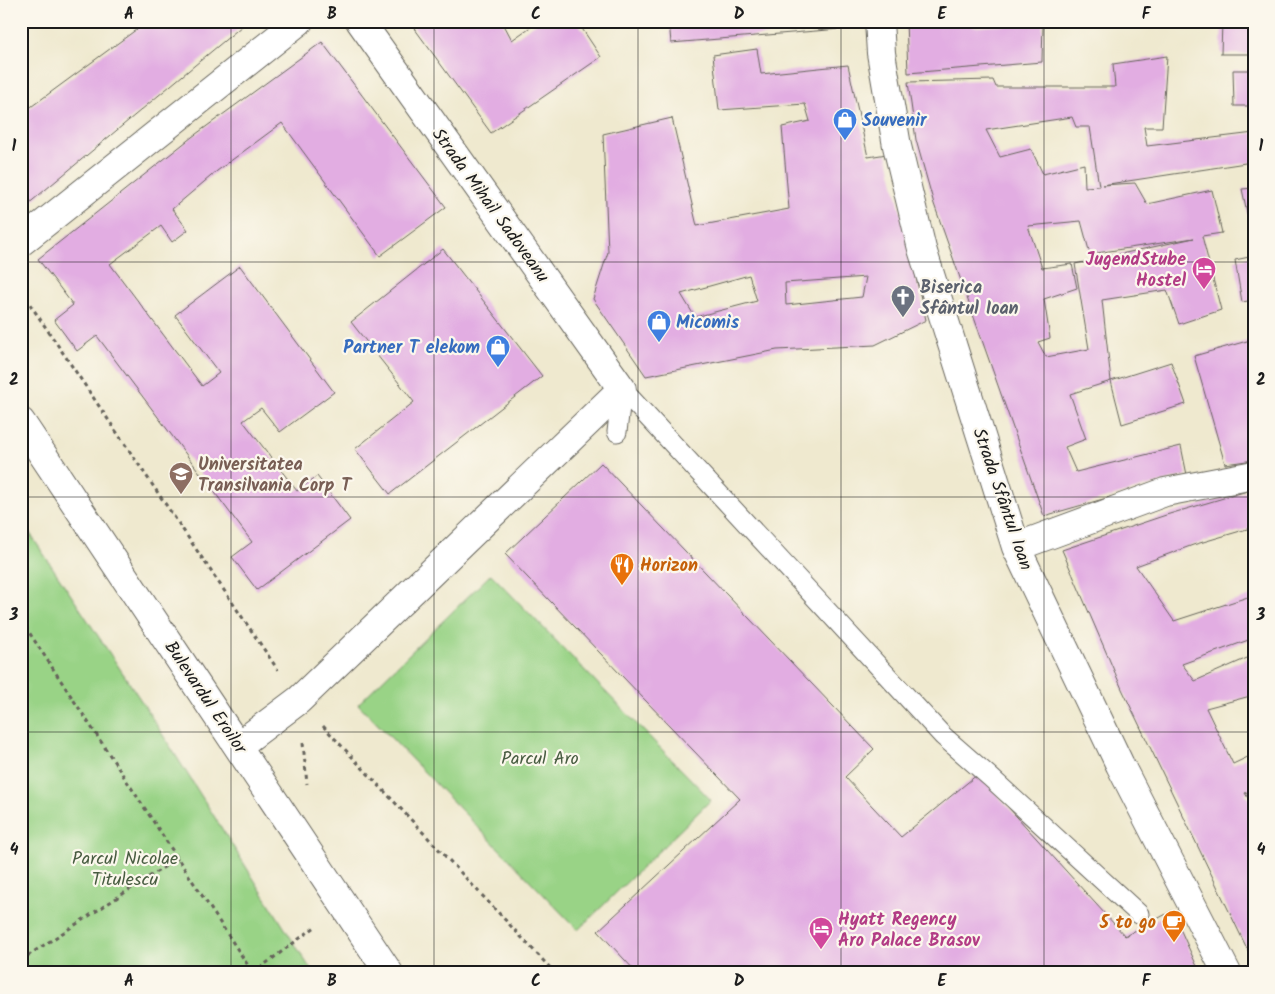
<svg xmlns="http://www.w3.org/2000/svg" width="1275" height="994" viewBox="0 0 1275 994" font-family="Kalam,sans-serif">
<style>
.green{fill:#99d386;stroke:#5a7851}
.building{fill:#e2ade2;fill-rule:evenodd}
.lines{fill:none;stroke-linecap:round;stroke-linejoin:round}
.lane-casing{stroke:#66645b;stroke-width:21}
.street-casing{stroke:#66645b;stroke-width:30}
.primary-casing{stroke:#66645b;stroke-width:30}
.path{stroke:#66645b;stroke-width:3;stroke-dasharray:4 4;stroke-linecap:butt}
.lane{stroke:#fff;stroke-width:19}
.street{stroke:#fff;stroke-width:28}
.primary{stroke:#fff;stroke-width:28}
.grid{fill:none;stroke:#1c1c1c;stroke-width:1;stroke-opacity:0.55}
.labels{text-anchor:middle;stroke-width:4.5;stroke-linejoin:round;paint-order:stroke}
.shop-label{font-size:18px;font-weight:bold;fill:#366cbe;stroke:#fbf7ec;text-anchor:start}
.street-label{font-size:18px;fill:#1c1c1c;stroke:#fbf7ec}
.hotel-label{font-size:18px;font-weight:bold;fill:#b23c85;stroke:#fbf7ec;text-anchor:end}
.worship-label{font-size:18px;font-weight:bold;fill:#5b616d;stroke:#fbf7ec;text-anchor:start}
.education-label{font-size:18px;font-weight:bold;fill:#785e54;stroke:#fbf7ec;text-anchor:start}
.food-label{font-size:18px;font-weight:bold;fill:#c56008;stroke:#fbf7ec;text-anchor:start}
.park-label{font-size:18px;fill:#485c41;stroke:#fbf7ec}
.neatline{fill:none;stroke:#1c1c1c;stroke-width:2}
.grid-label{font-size:16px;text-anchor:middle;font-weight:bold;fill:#1c1c1c}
</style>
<rect width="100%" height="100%" fill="#fbf7ec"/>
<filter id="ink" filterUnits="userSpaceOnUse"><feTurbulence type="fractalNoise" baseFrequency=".02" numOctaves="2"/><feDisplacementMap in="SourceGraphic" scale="10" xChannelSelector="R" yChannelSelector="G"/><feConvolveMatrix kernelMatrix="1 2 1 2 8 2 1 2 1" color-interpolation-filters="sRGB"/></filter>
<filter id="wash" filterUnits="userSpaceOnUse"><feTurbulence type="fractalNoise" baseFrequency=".0096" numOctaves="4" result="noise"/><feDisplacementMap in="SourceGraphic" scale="20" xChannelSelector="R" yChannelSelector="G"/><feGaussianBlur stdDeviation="1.12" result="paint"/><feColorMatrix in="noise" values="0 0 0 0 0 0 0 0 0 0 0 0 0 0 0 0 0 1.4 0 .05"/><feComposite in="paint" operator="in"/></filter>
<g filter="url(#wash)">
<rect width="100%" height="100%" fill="#efe9cf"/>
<path class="green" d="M 21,520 L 142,702 L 313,973 L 21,973 Z
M 491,574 L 711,800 L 578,930 L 358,704 Z"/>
<g id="blocks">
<path class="building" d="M 148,21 L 248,21 L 27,205 L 21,204 L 21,102 L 28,109 Z
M 409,21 L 502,21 L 512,40 L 539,21 L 577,21 L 601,57 L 491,133 Z
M 669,21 L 852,21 L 852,28 L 671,43 Z
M 906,21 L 972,21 L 973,27 L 1043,23 L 1042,62 L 908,73 Z
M 1222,21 L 1254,21 L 1254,54 L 1221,54 Z
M 322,42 L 446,207 L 380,256 L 282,123 L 217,171 L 172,209 L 188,230 L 172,242 L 161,226 L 110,264 L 202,386 L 219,373 L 175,315 L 240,266 L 334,392 L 280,432 L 261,408 L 243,421 L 297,491 L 317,476 L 350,520 L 257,590 L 232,557 L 252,542 L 97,336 L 77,351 L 54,320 L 73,305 L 38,259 L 192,137 Z
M 757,49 L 761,74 L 848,65 L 868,157 L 887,154 L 926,320 L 875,345 L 777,350 L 646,376 L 593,299 L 608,252 L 603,134 L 672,118 L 697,226 L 789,209 L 782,127 L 810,121 L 805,104 L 719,110 L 713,55 ZM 749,275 L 757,301 L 695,317 L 681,294 ZM 866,277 L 862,297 L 786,305 L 785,283 Z
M 1167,56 L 1162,127 L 1144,127 L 1147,146 L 1254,133 L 1254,172 L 1252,172 L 1252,162 L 1102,185 L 1135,183 L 1147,204 L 1212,190 L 1222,233 L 1202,236 L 1221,310 L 1179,324 L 1167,290 L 1102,300 L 1111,381 L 1070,394 L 1086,439 L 1065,447 L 1076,472 L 1181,446 L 1187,475 L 1044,516 L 934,204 L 916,140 L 908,82 L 993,80 L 996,87 L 1115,87 L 1113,64 ZM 1072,117 L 1076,127 L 1090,127 L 1099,186 L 1085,187 L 1084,164 L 1043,174 L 1031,149 L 1000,157 L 986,130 ZM 1081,221 L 1090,254 L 1194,238 L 1075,264 L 1089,349 L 1046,357 L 1038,342 L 1050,338 L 1044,299 L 1077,288 L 1072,264 L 1042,268 L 1028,226 Z
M 1233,70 L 1254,70 L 1254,106 L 1234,106 Z
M 1254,188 L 1254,231 L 1251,231 L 1242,189 Z
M 443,249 L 542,376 L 390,494 L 355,449 L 414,402 L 351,322 Z
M 1254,256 L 1254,300 L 1242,302 L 1235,260 Z
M 1254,339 L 1254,385 L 1249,386 L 1254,399 L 1254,460 L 1225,464 L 1194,356 Z
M 1171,362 L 1186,404 L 1122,424 L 1111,381 Z
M 601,463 L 874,749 L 845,777 L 901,837 L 978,774 L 1125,936 L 1172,911 L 1200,973 L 637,973 L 598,931 L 740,799 L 505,554 Z
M 1254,489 L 1254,527 L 1193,545 L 1136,566 L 1174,621 L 1254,595 L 1254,638 L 1182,664 L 1195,681 L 1254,655 L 1254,695 L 1206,708 L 1233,764 L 1254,754 L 1254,789 L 1245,793 L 1254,808 L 1254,963 L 1122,689 L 1062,550 L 1166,515 Z"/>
</g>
</g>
<g filter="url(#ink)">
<use href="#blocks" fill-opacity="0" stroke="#66645b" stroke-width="1"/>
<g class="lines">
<defs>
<path id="lane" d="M 622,389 L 943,736 L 990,777 L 1139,914
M 617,432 L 622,389"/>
<path id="street" d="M 879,21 L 881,53 L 897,146 L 922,249 L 1016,547 L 1120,765 L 1227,973
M 21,242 L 299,21
M 1016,547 L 1165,492 L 1254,475
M 239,745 L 299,700 L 622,389 L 360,21"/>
<path id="primary" d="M 21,422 L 389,973"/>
</defs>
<use href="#lane" class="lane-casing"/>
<use href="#street" class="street-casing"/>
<use href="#primary" class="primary-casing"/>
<path class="path" d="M 21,291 L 278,670
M 21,620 L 253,973
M 323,726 L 555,973
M 303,743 L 307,784
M 21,960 L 178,858
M 253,973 L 315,927"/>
<use href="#lane" class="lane"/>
<use href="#street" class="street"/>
<use href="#primary" class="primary"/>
</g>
</g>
<path class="grid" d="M 231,21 L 231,973M 434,21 L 434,973M 638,21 L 638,973M 841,21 L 841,973M 1044,21 L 1044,973M 21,262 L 1254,262M 21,497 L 1254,497M 21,732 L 1254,732"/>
<defs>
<symbol id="shop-pin" viewBox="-11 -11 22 30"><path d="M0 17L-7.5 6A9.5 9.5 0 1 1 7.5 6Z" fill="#3f7fe0" stroke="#fbf7ec"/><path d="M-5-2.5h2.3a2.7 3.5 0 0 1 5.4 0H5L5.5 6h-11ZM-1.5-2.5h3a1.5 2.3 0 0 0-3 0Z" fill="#fff"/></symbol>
<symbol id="hotel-pin" viewBox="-11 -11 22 30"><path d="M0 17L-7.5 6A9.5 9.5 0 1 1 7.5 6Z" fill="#d1479c" stroke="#fbf7ec"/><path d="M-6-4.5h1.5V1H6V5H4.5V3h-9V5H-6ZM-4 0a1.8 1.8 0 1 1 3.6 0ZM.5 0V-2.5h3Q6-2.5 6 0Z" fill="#fff"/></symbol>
<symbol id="church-pin" viewBox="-11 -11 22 30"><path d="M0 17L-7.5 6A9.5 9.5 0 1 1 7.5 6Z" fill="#6b7280" stroke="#fbf7ec"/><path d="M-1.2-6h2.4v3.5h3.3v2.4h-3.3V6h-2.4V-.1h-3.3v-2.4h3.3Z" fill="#fff"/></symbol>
<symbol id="university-pin" viewBox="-11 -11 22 30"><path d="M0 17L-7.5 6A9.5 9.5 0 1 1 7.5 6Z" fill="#8d6e63" stroke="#fbf7ec"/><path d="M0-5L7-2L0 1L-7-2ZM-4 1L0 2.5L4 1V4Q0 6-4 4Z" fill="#fff"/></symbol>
<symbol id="restaurant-pin" viewBox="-11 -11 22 30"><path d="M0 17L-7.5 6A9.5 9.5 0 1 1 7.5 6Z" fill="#e8710a" stroke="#fbf7ec"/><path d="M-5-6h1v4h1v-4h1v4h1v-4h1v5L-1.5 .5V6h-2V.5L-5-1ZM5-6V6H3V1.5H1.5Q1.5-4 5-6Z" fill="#fff"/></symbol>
<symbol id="cafe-pin" viewBox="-11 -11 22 30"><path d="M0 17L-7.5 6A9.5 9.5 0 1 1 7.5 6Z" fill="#e8710a" stroke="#fbf7ec"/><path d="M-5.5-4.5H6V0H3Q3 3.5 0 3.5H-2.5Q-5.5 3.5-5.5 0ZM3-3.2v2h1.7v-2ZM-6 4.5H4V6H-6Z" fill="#fff"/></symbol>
</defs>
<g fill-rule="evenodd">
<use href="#shop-pin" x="831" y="106" width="28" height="38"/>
<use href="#hotel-pin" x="1190" y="255" width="28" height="38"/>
<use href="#church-pin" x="889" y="283" width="28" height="38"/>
<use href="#shop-pin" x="645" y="308" width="28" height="38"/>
<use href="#shop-pin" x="484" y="333" width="28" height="38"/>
<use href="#university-pin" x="167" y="460" width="28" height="38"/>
<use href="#restaurant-pin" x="608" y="551" width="28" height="38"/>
<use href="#cafe-pin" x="1160" y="908" width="28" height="38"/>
<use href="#hotel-pin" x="807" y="915" width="28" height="38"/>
</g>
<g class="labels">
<g class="shop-label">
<text x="862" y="126">Souvenir</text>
<text x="676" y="328">Micomis</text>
<text x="480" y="353" text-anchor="end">Partner T elekom</text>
</g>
<g class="street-label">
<text transform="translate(491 205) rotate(54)" y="6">Strada Mihail Sadoveanu</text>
<text transform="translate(1003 499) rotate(71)" y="6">Strada Sfântul Ioan</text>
<text transform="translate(206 697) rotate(56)" y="6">Bulevardul Eroilor</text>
</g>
<g class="hotel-label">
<text x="1186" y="265">JugendStube<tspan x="1186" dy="21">Hostel</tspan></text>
<text x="838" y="925" text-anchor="start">Hyatt Regency<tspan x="838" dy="21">Aro Palace Brasov</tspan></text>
</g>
<g class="worship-label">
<text x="920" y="293">Biserica<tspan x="920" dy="21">Sfântul Ioan</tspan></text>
</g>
<g class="education-label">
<text x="198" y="470">Universitatea<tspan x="198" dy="21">Transilvania Corp T</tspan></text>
</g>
<g class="food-label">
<text x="640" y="571">Horizon</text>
<text x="1156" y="928" text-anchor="end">5 to go</text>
</g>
<g class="park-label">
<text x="540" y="764">Parcul Aro</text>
<text x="125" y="864">Parcul Nicolae<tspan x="125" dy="21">Titulescu</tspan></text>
</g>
</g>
<rect width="1275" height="994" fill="none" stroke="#fbf7ec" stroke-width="55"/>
<rect x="28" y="28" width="1220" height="938" class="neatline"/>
<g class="grid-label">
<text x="129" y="19">A</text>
<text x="332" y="19">B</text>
<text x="536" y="19">C</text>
<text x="739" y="19">D</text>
<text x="942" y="19">E</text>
<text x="1146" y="19">F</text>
<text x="14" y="151">1</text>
<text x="1261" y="151">1</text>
<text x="14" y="385">2</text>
<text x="1261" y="385">2</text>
<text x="14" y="620">3</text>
<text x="1261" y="620">3</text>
<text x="14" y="855">4</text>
<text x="1261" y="855">4</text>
<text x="129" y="986">A</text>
<text x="332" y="986">B</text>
<text x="536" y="986">C</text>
<text x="739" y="986">D</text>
<text x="942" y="986">E</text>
<text x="1146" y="986">F</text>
</g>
</svg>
